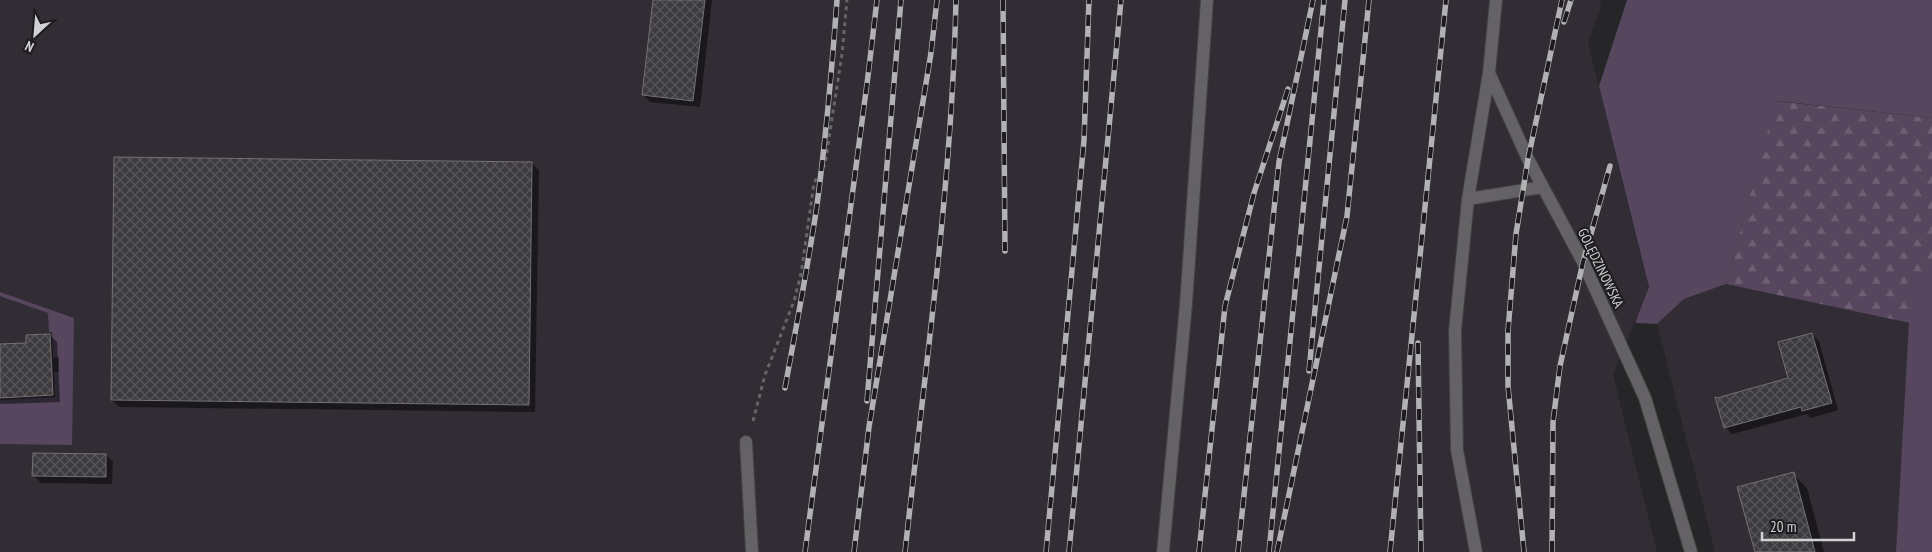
<svg xmlns="http://www.w3.org/2000/svg" width="1932" height="552" viewBox="0 0 1932 552" font-family="'PT Sans Narrow',sans-serif">
<style>
.built{fill:#322d35}
.green{fill:#56465e}
.forest{fill:url(#forest-firs)}
.shadow{fill:#0007}
.building{fill:url(#building-cross-hatch);stroke:#737174}
.lines{fill:none;stroke-linecap:round;stroke-linejoin:round}
.service-casing{stroke:#424143;stroke-width:14}
.path{stroke:#666567;stroke-width:3;stroke-dasharray:4 4;stroke-linecap:butt}
.service{stroke:#646265;stroke-width:12}
.rail-casing{stroke:#b2b1b3;stroke-width:5.5}
.rail{stroke:#1d1b1e;stroke-width:4;stroke-dasharray:11;stroke-linecap:butt}
.labels{text-anchor:middle;stroke-width:4;stroke-linejoin:round;paint-order:stroke}
.street-label{font-size:14px;fill:#d2d1d3;stroke:#1d1b1e}
</style>
<defs>
<pattern id="forest-firs" width="22" height="20" patternUnits="userSpaceOnUse" patternTransform="scale(1.25)"><rect width="22" height="20" fill="#56465e"/><path d="M5 1l3.5 6h-7zM16 11l3.5 6h-7z" fill="#6d6074"/></pattern>
<pattern id="building-cross-hatch" width="8" height="8" patternUnits="userSpaceOnUse" patternTransform="scale(1.25)"><rect width="8" height="8" fill="#3d3b3e"/><path d="M0 0l8 8M0 8l8-8" fill="none" stroke="#585659"/></pattern>
</defs>
<rect width="100%" height="100%" fill="#262527"/>
<path class="built" d="M 0,0 L 1601,0 L 1600,9 L 1588,43 L 1649,287 L 1613,374 L 1657,552 L 0,552 Z
M 1726,284 L 1910,323 L 1896,552 L 1715,552 L 1657,324 L 1684,299 Z"/>
<path class="green" d="M 1627,0 L 1932,0 L 1932,118 L 1777,101 L 1726,284 L 1684,299 L 1657,324 L 1635,323 L 1649,287 L 1599,86 Z
M 1912,271 L 1932,271 L 1932,552 L 1896,552 Z
M 0,292 L 74,318 L 72,445 L 0,444 L 0,400 L 55,397 L 54,372 L 59,372 L 59,357 L 53,358 L 52,332 L 49,332 L 48,313 L 0,296 Z"/>
<path class="forest" d="M 1776,101 L 1932,118 L 1932,271 L 1912,272 L 1910,323 L 1726,284 Z"/>
<path class="shadow" d="M 654,0 L 712,0 L 700,107 L 650,102 L 643,95 Z
M 532,163 L 539,170 L 535,412 L 119,407 L 112,400 Z
M 1812,334 L 1819,341 L 1838,410 L 1811,418 L 1807,414 L 1732,434 L 1725,427 L 1789,379 Z
M 50,335 L 57,342 L 60,402 L 0,404 L 0,345 L 28,344 Z
M 106,455 L 113,462 L 112,484 L 41,483 L 34,476 Z
M 1793,474 L 1807,488 L 1824,552 L 1756,552 Z"/>
<path class="building" d="M 653,0 L 705,0 L 693,101 L 642,95 Z
M 114,157 L 532,162 L 529,405 L 111,400 Z
M 1812,333 L 1832,403 L 1802,411 L 1801,407 L 1724,428 L 1715,397 L 1717,398 L 1788,378 L 1778,342 Z
M 50,334 L 53,395 L 0,398 L 0,344 L 26,343 L 26,335 Z
M 33,453 L 106,454 L 106,477 L 32,476 Z
M 1794,472 L 1815,552 L 1755,552 L 1737,487 Z"/>
<g class="lines">
<defs>
<path id="service" d="M 1489,73 L 1528,159 L 1583,262 L 1645,398 L 1691,552
M 1468,199 L 1543,187
M 746,442 L 752,552
M 1163,552 L 1186,304 L 1207,0
M 1476,552 L 1457,450 L 1455,331 L 1468,199 L 1489,73 L 1496,0"/>
</defs>
<use href="#service" class="service-casing"/>
<path class="path" d="M 753,421 L 765,375 L 794,301 L 801,274 L 814,183 L 825,164 L 842,54 L 847,0"/>
<use href="#service" class="service"/>
<defs>
<path id="rail" d="M 1003,0 L 1005,251
M 1564,22 L 1571,0
M 1418,343 L 1421,552
M 1309,371 L 1345,0
M 785,388 C 796,327 808,266 817,205 C 826,137 832,68 837,0
M 867,401 L 901,0
M 805,552 L 868,76 L 877,0
M 854,552 L 869,427 L 931,53 L 937,0
M 905,552 C 925,369 952,185 956,0
M 1046,552 L 1084,140 L 1089,0
M 1069,552 L 1121,0
M 1199,552 L 1225,306 L 1254,193 L 1288,89
M 1238,552 L 1279,162 L 1313,0
M 1269,552 L 1324,0
M 1277,552 L 1347,216 L 1369,0
M 1390,552 L 1446,0
M 1524,552 L 1508,386 L 1508,331 L 1516,234 L 1528,159 L 1562,0
M 1552,552 L 1553,422 L 1560,366 L 1583,262 L 1610,166"/>
</defs>
<use href="#rail" class="rail-casing"/>
<use href="#rail" class="rail"/>
</g>
<g class="labels">
<g class="street-label">
<text transform="translate(1601 268) rotate(64)" y="5">GOLĘDZINOWSKA</text>
</g>
</g>
<g transform="translate(35 35) rotate(206)" stroke="#1d1b1e" stroke-width="4" paint-order="stroke">
<path d="M0-4L9 19L0 12L-9 19Z" fill="#d2d1d3"/>
<text y="-8" font-size="14" font-weight="bold" text-anchor="middle" fill="#d2d1d3">N</text>
</g>
<path d="M1762 532v8h92v-8" fill="none" stroke="#d2d1d3" stroke-width="2.5"/>
<text x="1770" y="532" font-size="15" fill="#d2d1d3" stroke="#1d1b1e" stroke-width="4" paint-order="stroke">20 m</text>
</svg>
